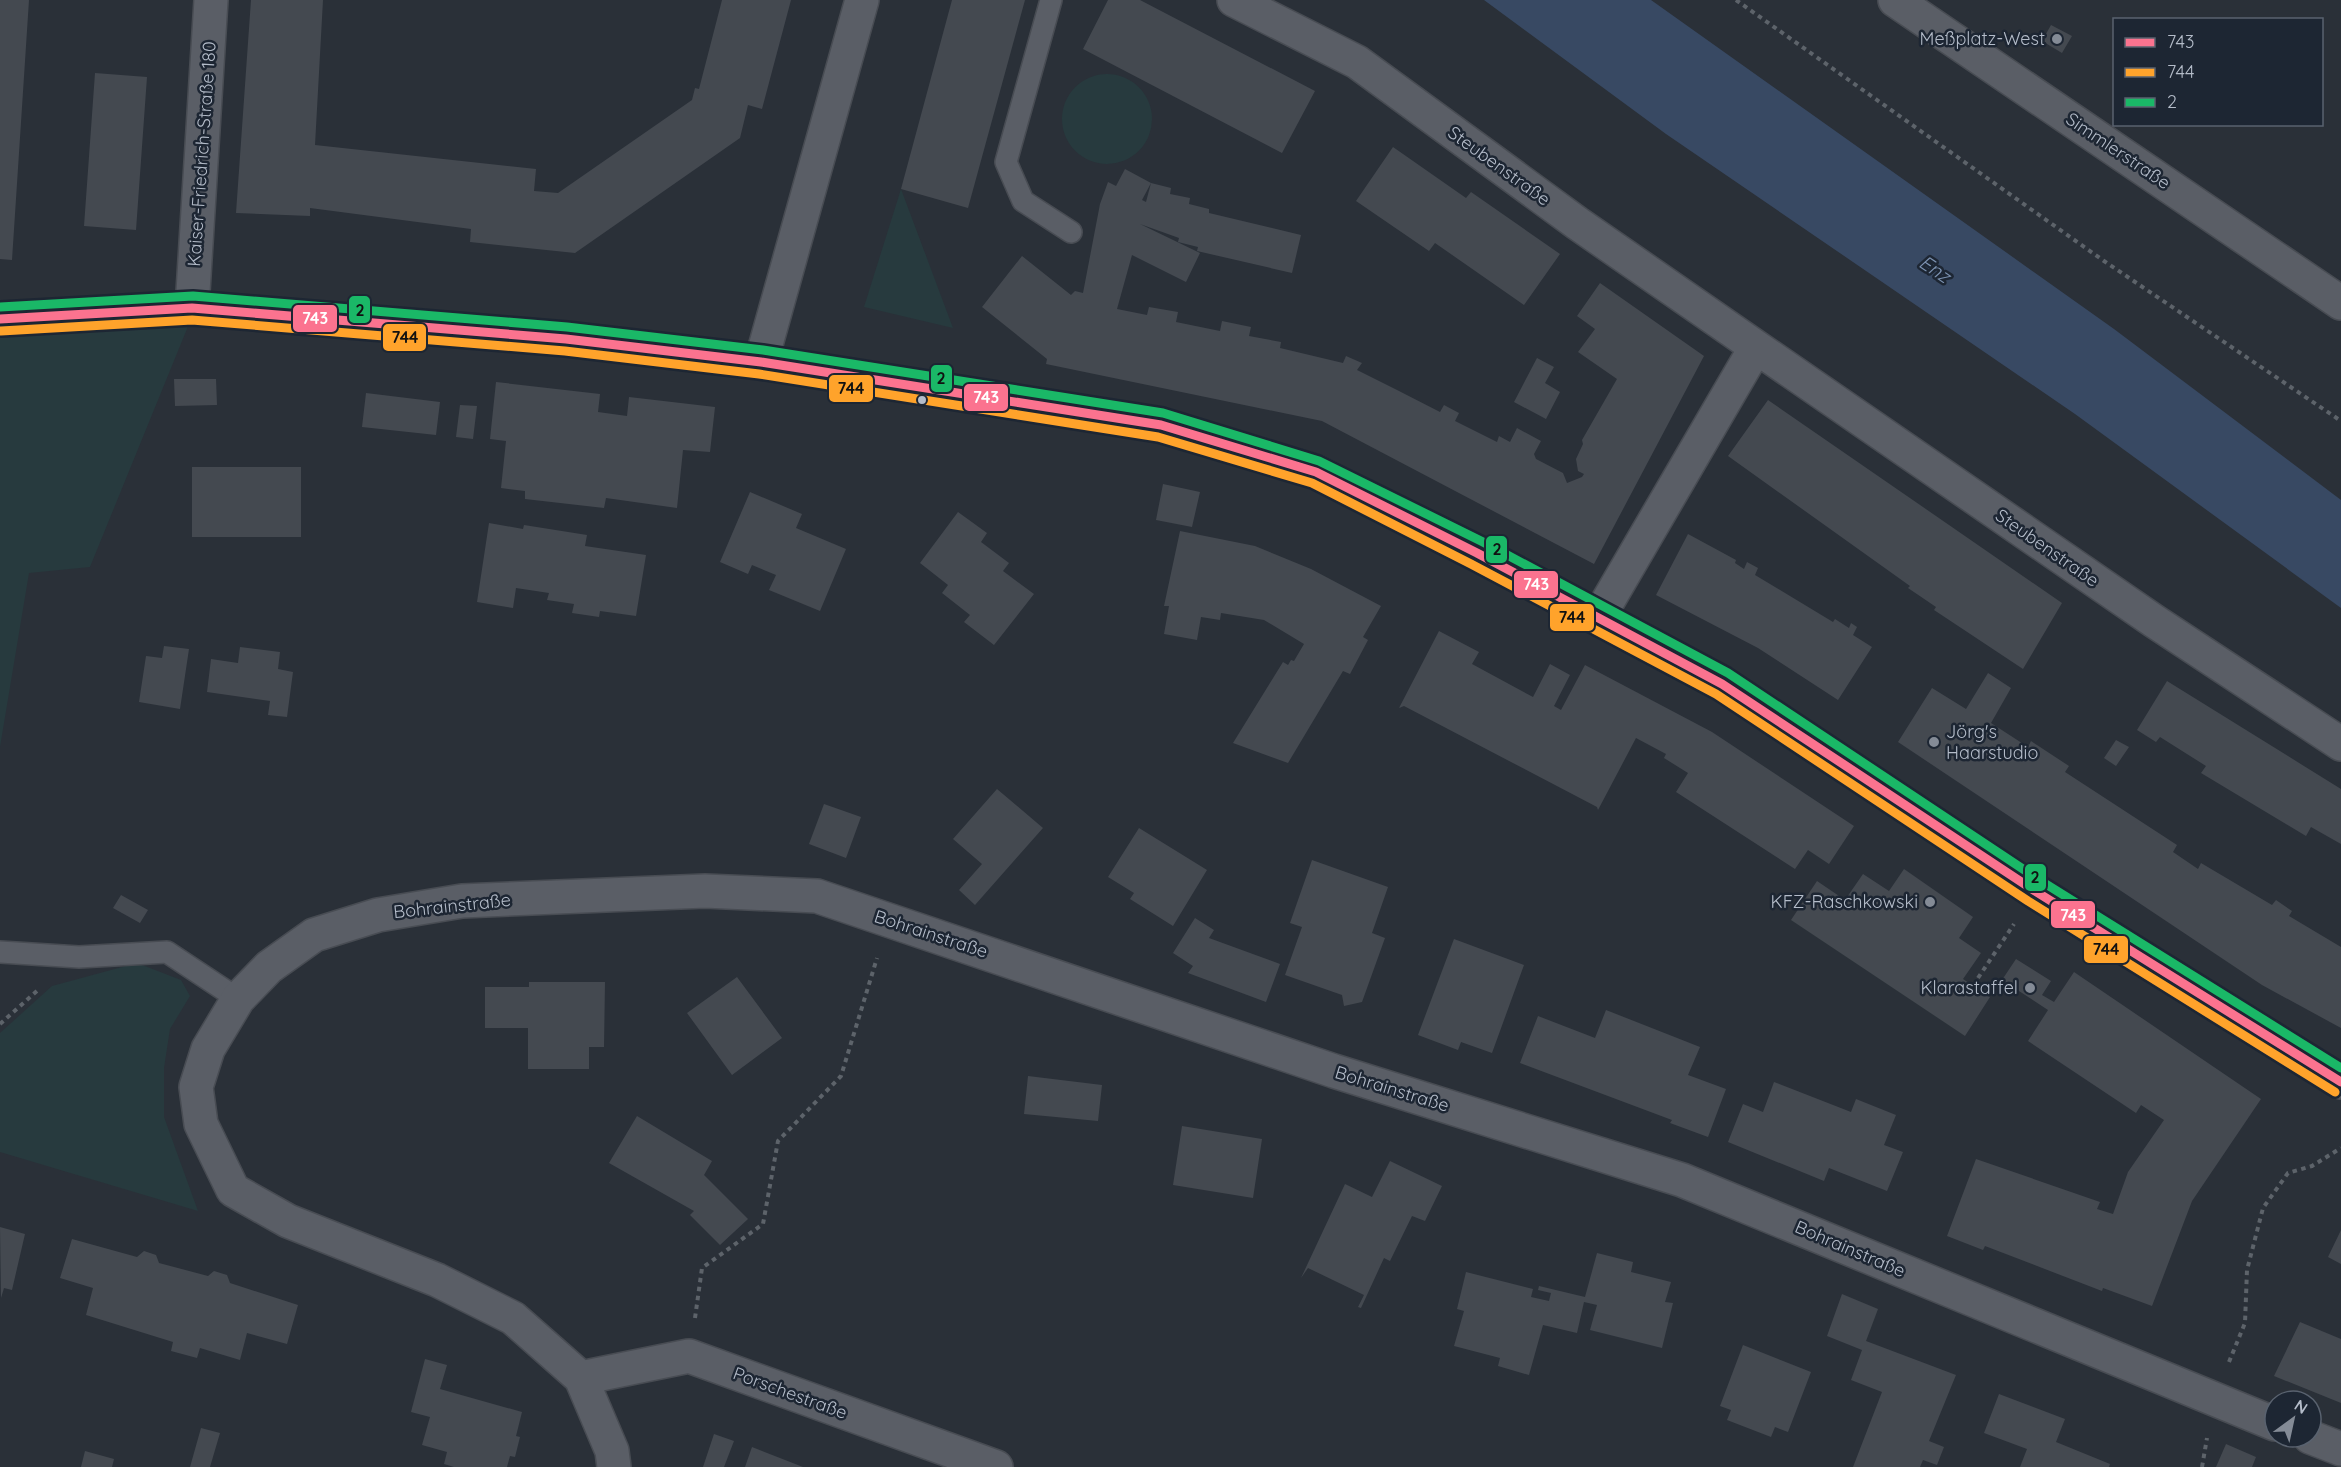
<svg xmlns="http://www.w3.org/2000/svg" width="2341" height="1467" viewBox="0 0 2341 1467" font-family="Quicksand,sans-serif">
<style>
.green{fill:#273a3e}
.water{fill:#384963}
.building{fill:#444950;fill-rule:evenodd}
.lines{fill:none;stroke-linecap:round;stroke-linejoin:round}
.lane-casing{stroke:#484c53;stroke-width:24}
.street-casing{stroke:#484c53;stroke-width:36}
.secondary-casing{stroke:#484c53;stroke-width:36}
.path{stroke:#5d636a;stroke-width:4;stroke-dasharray:4.5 4.5;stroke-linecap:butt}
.lane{stroke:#5a5e66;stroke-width:21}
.street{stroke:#5a5e66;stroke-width:33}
.secondary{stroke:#595d64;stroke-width:33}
.bus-1-casing{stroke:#1d2633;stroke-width:14}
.bus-2-casing{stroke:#1d2633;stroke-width:14}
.bus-3-casing{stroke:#1d2633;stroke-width:14}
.bus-1{stroke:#fb738f;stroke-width:9}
.bus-2{stroke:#ffa32b;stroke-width:9}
.bus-3{stroke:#1ab867;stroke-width:9}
.poi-dot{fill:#848b96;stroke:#1d2633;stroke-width:2}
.bus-dot{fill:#b4bcc9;stroke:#1d2633;stroke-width:2}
.labels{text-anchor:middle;stroke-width:5;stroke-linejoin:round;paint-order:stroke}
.poi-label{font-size:18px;fill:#b4bcc9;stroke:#1d2633;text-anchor:end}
.street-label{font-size:18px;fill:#b4bcc9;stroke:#1d2633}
.water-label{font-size:20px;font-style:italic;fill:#7c92b1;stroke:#1d2633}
.line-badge{stroke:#1d2633;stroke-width:2}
.badge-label{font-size:16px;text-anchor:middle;font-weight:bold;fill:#fff}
.pale-badge-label{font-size:16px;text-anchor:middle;font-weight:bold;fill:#111}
</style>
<rect width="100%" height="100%" fill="#2a3038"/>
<path class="green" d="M1062 119a45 45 0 1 1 90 0a45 45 0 1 1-90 0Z
M 901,189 L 953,328 L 864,307 Z
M 191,319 L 90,567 L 29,573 L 0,747 L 0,338 Z
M 137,963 L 181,980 L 190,996 L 170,1029 L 164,1068 L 164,1117 L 198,1211 L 0,1152 L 0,1033 L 52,986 Z"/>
<path class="water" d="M 1484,0 L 1651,0 L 2114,329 L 2341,500 L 2341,608 L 2075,414 L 1666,134 Z"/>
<path class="building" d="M 0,0 L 29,0 L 12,260 L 0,259 Z
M 251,0 L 323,0 L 315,145 L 536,169 L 534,191 L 558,193 L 692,100 L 695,88 L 699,89 L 722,0 L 791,0 L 762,109 L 748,105 L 740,138 L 575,253 L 470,242 L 471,229 L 310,208 L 310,216 L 236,213 Z
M 952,0 L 1025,0 L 968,208 L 901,189 Z
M 1108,0 L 1140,0 L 1315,91 L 1282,153 L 1083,49 Z
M 2051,25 L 2072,36 L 2062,53 L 2042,41 Z
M 95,73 L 147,77 L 136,230 L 84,226 Z
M 1393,147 L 1466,198 L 1471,192 L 1560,254 L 1524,305 L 1435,243 L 1429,251 L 1356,201 Z
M 1125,169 L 1151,183 L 1171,188 L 1170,194 L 1190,198 L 1189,204 L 1209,209 L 1209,213 L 1301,235 L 1292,273 L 1197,251 L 1198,247 L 1178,242 L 1179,238 L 1140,224 L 1200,253 L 1186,282 L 1132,255 L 1117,309 L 1147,315 L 1149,307 L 1178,312 L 1176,322 L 1220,331 L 1222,321 L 1251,327 L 1249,336 L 1281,342 L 1280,348 L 1343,363 L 1346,356 L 1362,363 L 1357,370 L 1399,391 L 1440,412 L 1444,405 L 1459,413 L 1455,421 L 1497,442 L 1499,436 L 1510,442 L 1517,428 L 1541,441 L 1534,454 L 1536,459 L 1563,473 L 1567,483 L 1582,477 L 1584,474 L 1578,471 L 1576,459 L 1583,444 L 1582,440 L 1617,379 L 1578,352 L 1595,329 L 1577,316 L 1600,283 L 1704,356 L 1594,564 L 1322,421 L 1046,364 L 1047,359 L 982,307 L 1022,256 L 1071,295 L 1075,291 L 1083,293 L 1100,204 L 1108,182 L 1116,186 ZM 1151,183 L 1146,202 L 1142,200 Z
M 1537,358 L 1554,367 L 1545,383 L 1560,392 L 1546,419 L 1514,402 Z
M 174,379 L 216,379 L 217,405 L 175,406 Z
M 496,382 L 600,394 L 598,412 L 627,416 L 629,397 L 715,407 L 710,452 L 683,450 L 677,508 L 606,498 L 604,508 L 525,499 L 525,491 L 501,488 L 506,441 L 490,439 Z
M 366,393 L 440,402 L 436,435 L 362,427 Z
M 1768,400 L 2062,603 L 2023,669 L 1934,610 L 1936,607 L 1908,588 L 1910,586 L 1728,456 Z
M 460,405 L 477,406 L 473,439 L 456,437 Z
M 192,467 L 301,467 L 301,537 L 192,537 Z
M 1163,484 L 1200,492 L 1192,527 L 1156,520 Z
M 750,492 L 802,514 L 796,528 L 846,549 L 820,611 L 769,590 L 776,575 L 752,565 L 748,574 L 720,562 Z
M 958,512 L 987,533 L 981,542 L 1009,563 L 1003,571 L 1034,594 L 994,645 L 964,622 L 970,615 L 942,593 L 948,585 L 920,563 Z
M 489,523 L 523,529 L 524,525 L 587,535 L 585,546 L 646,555 L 636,616 L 600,611 L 599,617 L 572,613 L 574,604 L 547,600 L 549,593 L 516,588 L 513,608 L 477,602 Z
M 1180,531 L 1255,546 L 1311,569 L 1381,606 L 1363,637 L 1368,640 L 1350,674 L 1343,671 L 1288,763 L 1233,743 L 1283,662 L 1288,665 L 1291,660 L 1294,661 L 1304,644 L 1264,620 L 1221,613 L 1220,620 L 1201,617 L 1197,640 L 1164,634 L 1169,606 L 1164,606 Z
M 1688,534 L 1736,560 L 1735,563 L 1744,569 L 1747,562 L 1758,568 L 1755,575 L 1833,622 L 1835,619 L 1849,628 L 1851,623 L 1857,627 L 1853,635 L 1872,647 L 1838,700 L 1758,648 L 1656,595 Z
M 1439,631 L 1479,652 L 1472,664 L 1533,697 L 1550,664 L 1570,675 L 1554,706 L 1561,710 L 1585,665 L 1712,732 L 1854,826 L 1829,864 L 1808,850 L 1795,869 L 1676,792 L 1688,773 L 1664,758 L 1666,754 L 1636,738 L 1598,810 L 1597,807 L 1404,706 L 1399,708 Z
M 164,646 L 189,649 L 180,709 L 139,702 L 146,656 L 162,658 Z
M 240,647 L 280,652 L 278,669 L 293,672 L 287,717 L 268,715 L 270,701 L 207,692 L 211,659 L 238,663 Z
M 1988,673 L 2011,688 L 1991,723 L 2028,747 L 2031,741 L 2069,766 L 2065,772 L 2177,845 L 2173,852 L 2198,869 L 2201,863 L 2272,905 L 2276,900 L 2292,911 L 2289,916 L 2341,947 L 2341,1028 L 2262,985 L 1898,742 L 1932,688 L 1966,709 Z
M 2167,681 L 2341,789 L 2341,844 L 2311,827 L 2306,836 L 2201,773 L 2206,766 L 2160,737 L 2156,742 L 2137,730 Z
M 2116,740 L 2129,747 L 2116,766 L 2104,758 Z
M 997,789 L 1043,828 L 975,905 L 959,890 L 982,864 L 953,839 Z
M 824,804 L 861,817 L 846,858 L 809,844 Z
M 1139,828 L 1207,870 L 1173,926 L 1130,899 L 1134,893 L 1108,877 Z
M 1312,860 L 1388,887 L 1372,933 L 1385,938 L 1362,1002 L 1344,1006 L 1342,995 L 1285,975 L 1302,927 L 1290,923 Z
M 1904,869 L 1973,917 L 1959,938 L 1981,953 L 1963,979 L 1990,997 L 1965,1036 L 1791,920 L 1817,881 L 1845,900 L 1863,874 L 1889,891 Z
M 121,895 L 148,910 L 140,923 L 113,908 Z
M 1195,918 L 1214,930 L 1209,938 L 1280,964 L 1266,1002 L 1188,973 L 1193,966 L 1173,953 Z
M 1454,939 L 1524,965 L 1492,1053 L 1461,1042 L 1458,1050 L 1418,1035 Z
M 2016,959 L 2051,981 L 2042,995 L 2054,1002 L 2074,972 L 2261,1099 L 2192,1201 L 2152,1306 L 2103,1288 L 2102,1291 L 1985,1246 L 1983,1250 L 1947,1236 L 1976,1159 L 2100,1202 L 2097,1209 L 2113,1214 L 2128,1172 L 2164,1120 L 2141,1105 L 2136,1113 L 2028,1041 L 2048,1010 L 2002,980 Z
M 737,977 L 782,1038 L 732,1075 L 687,1013 Z
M 529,982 L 605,982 L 604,1047 L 589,1047 L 589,1069 L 528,1069 L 528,1028 L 485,1028 L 485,987 L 529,987 Z
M 1606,1010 L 1700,1047 L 1688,1075 L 1726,1089 L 1708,1137 L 1670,1123 L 1672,1120 L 1520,1063 L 1538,1016 L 1595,1038 Z
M 1028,1076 L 1102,1085 L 1098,1121 L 1024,1114 Z
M 1774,1082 L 1851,1112 L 1856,1099 L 1896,1115 L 1884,1145 L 1903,1152 L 1887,1191 L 1829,1168 L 1824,1181 L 1728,1142 L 1743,1104 L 1763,1112 Z
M 637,1116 L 712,1161 L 704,1175 L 748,1219 L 720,1245 L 690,1215 L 694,1211 L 609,1163 Z
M 1182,1126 L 1262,1139 L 1253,1198 L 1173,1185 Z
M 1390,1161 L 1442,1186 L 1425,1221 L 1412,1216 L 1390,1261 L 1384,1258 L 1361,1308 L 1358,1307 L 1364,1295 L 1308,1268 L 1301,1278 L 1345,1184 L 1372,1197 Z
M 0,1227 L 25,1234 L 12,1290 L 4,1288 L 1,1298 Z
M 2341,1230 L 2341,1264 L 2328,1257 Z
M 72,1239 L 137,1257 L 144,1251 L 156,1255 L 159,1263 L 208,1276 L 214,1271 L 227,1275 L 230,1283 L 298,1305 L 287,1344 L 247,1333 L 240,1360 L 200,1348 L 197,1358 L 171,1351 L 173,1342 L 86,1315 L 93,1288 L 60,1278 Z
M 1597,1253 L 1633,1262 L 1631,1272 L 1671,1282 L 1665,1302 L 1673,1303 L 1662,1348 L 1590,1330 L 1597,1305 L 1584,1302 L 1577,1333 L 1543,1325 L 1529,1375 L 1498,1366 L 1500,1358 L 1454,1346 L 1464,1311 L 1457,1309 L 1466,1272 L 1533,1289 L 1531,1297 L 1549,1301 L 1551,1293 L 1538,1290 L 1539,1286 L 1585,1297 Z
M 1842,1294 L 1878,1309 L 1866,1341 L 1956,1375 L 1929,1441 L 1944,1447 L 1937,1465 L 1923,1460 L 1920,1467 L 1853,1467 L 1882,1392 L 1851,1380 L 1862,1350 L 1827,1336 Z
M 2300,1322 L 2341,1339 L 2341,1403 L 2274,1376 Z
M 1743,1345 L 1811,1372 L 1788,1432 L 1775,1427 L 1771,1437 L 1727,1420 L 1731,1410 L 1720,1406 Z
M 425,1359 L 447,1365 L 440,1389 L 522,1412 L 516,1436 L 520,1437 L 515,1457 L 510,1456 L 507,1467 L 454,1467 L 444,1464 L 447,1452 L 422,1445 L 430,1417 L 411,1412 Z
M 1999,1394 L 2065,1419 L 2056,1442 L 2110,1464 L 2109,1467 L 2020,1467 L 2027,1449 L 1984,1433 Z
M 201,1428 L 220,1433 L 210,1467 L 190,1467 Z
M 714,1434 L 734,1441 L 724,1467 L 703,1467 Z
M 2226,1444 L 2256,1457 L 2252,1467 L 2216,1467 Z
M 752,1447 L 803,1467 L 745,1467 Z
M 85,1451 L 114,1459 L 112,1467 L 81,1467 Z"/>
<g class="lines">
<defs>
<path id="lane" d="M 1051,0 L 1006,162 L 1023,201 L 1071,232
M 0,952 L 79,957 L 167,952 L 238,999"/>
<path id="street" d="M 1234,0 L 1357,62 L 1577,223 L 1756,347 L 2154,621 L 2341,744
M 1895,0 L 2341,303
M 192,308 L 211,0
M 761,362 L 862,0
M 1598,618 L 1756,347
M 581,1378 L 689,1356 L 996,1467
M 2310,1437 L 2341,1449
M 614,1467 L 612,1451 L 581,1378 L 513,1318 L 437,1280 L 288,1221 L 233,1190 L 201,1124 L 196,1087 L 208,1049 L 238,999 L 269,967 L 314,935 L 378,915 L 462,901 L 705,891 L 817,896 L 1334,1071 L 1682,1180 L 2275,1424"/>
<path id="secondary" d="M 0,319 L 192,308 L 566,339 L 761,362 L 1161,425 L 1316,472 L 1477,553 L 1722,684 L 2035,891 L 2341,1082"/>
</defs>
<use href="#lane" class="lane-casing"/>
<use href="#street" class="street-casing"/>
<use href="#secondary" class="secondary-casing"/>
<path class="path" d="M 1736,0 L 2104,261 L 2341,421
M 1978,978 L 2014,924
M 0,1024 L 38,990
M 695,1318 L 702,1268 L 763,1224 L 778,1141 L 841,1076 L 877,958
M 2229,1362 L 2245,1323 L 2247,1270 L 2263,1208 L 2288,1173 L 2312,1166 L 2341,1148
M 2202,1467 L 2207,1438"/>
<use href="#lane" class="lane"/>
<use href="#street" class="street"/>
<use href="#secondary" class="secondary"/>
<defs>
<path id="bus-1" d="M 0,319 L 192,308 L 566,339 L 761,362 L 1161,425 L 1316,472 L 1477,553 L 1722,684 L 2035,891 L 2341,1082"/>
<path id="bus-2" d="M 1,331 L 192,320 L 565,351 L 759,374 L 1158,437 L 1312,483 L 1471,564 L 1716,694 L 2028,901 L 2335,1092"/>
<path id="bus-3" d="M 0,307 L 193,296 L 567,327 L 763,350 L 1163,413 L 1319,461 L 1483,542 L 1728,673 L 2041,881 L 2341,1068"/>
</defs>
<use href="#bus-1" class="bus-1-casing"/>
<use href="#bus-2" class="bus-2-casing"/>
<use href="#bus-3" class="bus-3-casing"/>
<use href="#bus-1" class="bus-1"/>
<use href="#bus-2" class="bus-2"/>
<use href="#bus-3" class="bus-3"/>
</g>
<g class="poi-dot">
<circle cx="2057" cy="39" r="6"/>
<circle cx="1934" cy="742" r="6"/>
<circle cx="1930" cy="902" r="6"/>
<circle cx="2030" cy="988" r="6"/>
</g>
<circle class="bus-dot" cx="922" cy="400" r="5"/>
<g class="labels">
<g class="poi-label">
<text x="2045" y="45">Meßplatz-West</text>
<text x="1946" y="738" text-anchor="start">Jörg's<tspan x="1946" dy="21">Haarstudio</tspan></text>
<text x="1918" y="908">KFZ-Raschkowski</text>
<text x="2018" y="994">Klarastaffel</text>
</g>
<g class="street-label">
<text transform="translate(2118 151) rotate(34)" y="6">Simmlerstraße</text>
<text transform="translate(202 154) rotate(-86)" y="6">Kaiser-Friedrich-Straße 180</text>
<text transform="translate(1499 166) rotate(36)" y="6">Steubenstraße</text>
<text transform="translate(2047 548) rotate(35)" y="6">Steubenstraße</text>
<text transform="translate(452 906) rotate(-6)" y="6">Bohrainstraße</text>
<text transform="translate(931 934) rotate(18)" y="6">Bohrainstraße</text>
<text transform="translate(1392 1089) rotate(17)" y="6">Bohrainstraße</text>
<text transform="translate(1850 1249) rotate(23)" y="6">Bohrainstraße</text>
<text transform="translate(790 1393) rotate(20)" y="6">Porschestraße</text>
</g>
<g class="water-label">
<text transform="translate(1935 269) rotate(34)" y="7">Enz</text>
</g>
</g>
<g class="line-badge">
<rect x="348" y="295" width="23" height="29" rx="6" fill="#1ab867"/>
<rect x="292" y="304" width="46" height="29" rx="6" fill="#fb738f"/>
<rect x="382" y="323" width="45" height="29" rx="6" fill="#ffa32b"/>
<rect x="930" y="364" width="23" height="29" rx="6" fill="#1ab867"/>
<rect x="828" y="374" width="46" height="29" rx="6" fill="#ffa32b"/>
<rect x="963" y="383" width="46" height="29" rx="6" fill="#fb738f"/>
<rect x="1485" y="535" width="23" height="29" rx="6" fill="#1ab867"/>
<rect x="1513" y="570" width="46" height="29" rx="6" fill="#fb738f"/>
<rect x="1549" y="603" width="46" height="29" rx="6" fill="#ffa32b"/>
<rect x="2024" y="863" width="23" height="29" rx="6" fill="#1ab867"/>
<rect x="2050" y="900" width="46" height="29" rx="6" fill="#fb738f"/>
<rect x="2083" y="935" width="46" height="29" rx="6" fill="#ffa32b"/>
</g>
<g class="badge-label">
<text x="315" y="324">743</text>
<text x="986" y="403">743</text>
<text x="1536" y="590">743</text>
<text x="2073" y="921">743</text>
</g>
<g class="pale-badge-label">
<text x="360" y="316">2</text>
<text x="405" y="343">744</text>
<text x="941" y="384">2</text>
<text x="851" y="394">744</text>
<text x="1497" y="555">2</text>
<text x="1572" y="623">744</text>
<text x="2035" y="883">2</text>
<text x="2106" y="955">744</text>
</g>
<rect x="2113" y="18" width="210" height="108" fill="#1d2633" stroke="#59626f" stroke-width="1.5"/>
<rect x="2125" y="38" width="30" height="9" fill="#fb738f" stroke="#59626f" stroke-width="1.5"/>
<text x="2167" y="48" font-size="18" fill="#b4bcc9">743</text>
<rect x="2125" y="68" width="30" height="9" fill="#ffa32b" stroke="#59626f" stroke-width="1.5"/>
<text x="2167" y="78" font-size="18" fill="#b4bcc9">744</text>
<rect x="2125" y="98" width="30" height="9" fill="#1ab867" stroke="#59626f" stroke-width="1.5"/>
<text x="2167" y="108" font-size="18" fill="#b4bcc9">2</text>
<g transform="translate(2293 1419) rotate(33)"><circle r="28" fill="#1d2633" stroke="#59626f" stroke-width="1.5"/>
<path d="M0-4.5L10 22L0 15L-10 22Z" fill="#848b96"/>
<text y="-9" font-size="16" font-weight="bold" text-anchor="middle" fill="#b4bcc9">N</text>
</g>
</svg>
